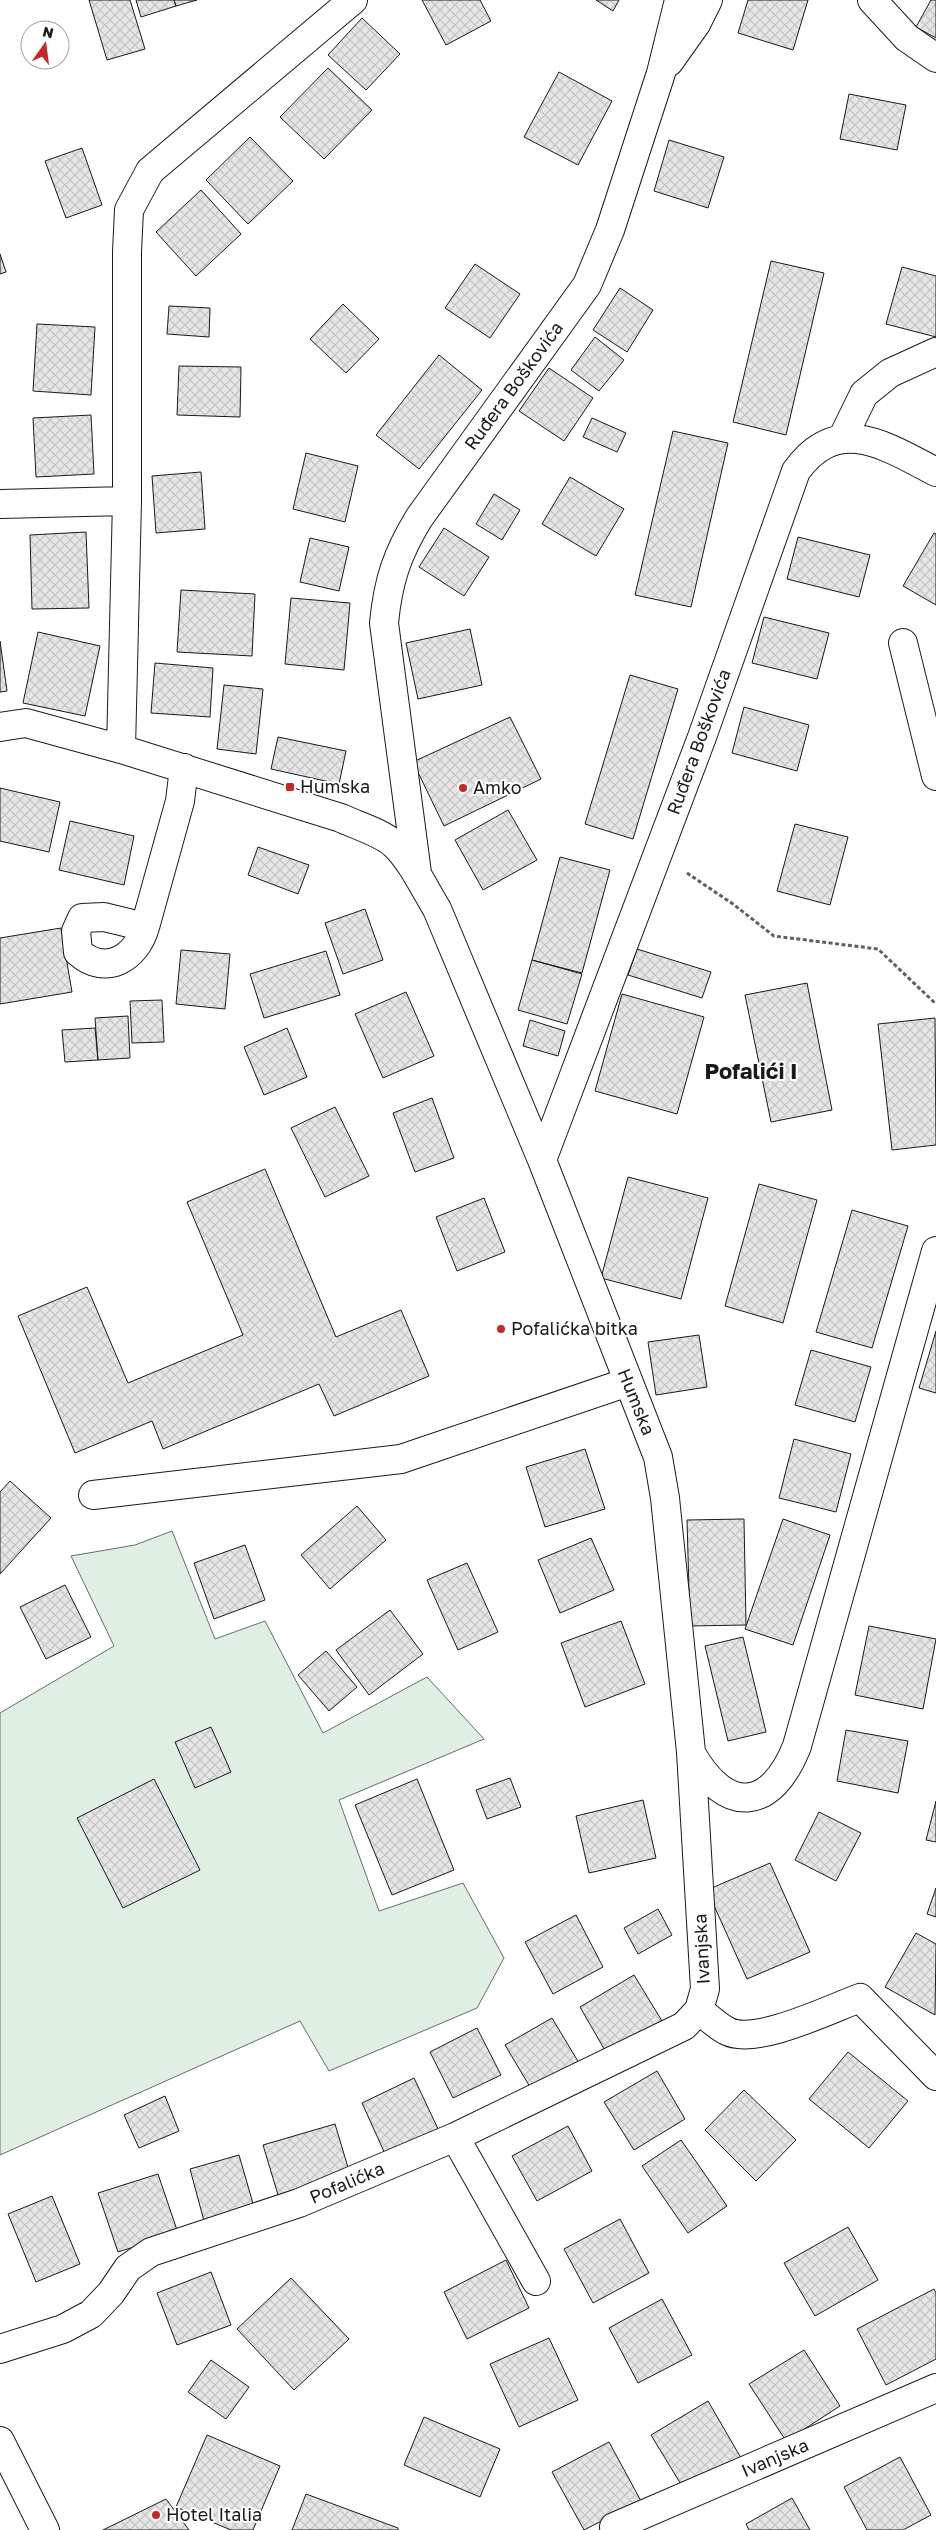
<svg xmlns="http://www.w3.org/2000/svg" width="936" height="2530" viewBox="0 0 936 2530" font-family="'Golos Text',sans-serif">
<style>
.garden{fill:#e0efe3;stroke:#6a6a6a}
.building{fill:url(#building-cross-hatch);stroke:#1a1a1a}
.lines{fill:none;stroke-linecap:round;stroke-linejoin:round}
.minor-casing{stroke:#1a1a1a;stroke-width:30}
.path{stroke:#5f5f5f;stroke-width:3;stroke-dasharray:4 2.5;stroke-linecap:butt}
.minor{stroke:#fff;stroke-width:28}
.poi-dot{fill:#c62828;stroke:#fff;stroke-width:2}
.labels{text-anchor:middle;stroke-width:4;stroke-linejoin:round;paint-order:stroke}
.street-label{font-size:18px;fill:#1a1a1a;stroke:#fff}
.poi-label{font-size:18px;fill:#1a1a1a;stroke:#fff;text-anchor:start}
.district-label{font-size:22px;font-weight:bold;fill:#1a1a1a;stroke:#fff}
</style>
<defs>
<pattern id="building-cross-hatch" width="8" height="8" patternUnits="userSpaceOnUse" patternTransform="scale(1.25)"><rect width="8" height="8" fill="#e6e6e6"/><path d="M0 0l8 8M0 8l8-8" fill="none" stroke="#c5c5c5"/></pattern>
</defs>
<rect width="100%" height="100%" fill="#fff"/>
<path class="garden" d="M 172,1531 L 215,1639 L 265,1621 L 323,1733 L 427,1677 L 484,1739 L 339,1800 L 379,1911 L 463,1883 L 504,1958 L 477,2008 L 329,2071 L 300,2021 L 0,2155 L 0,1713 L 114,1646 L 71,1556 L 135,1545 Z"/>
<path class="building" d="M 89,0 L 130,0 L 145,49 L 107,60 Z
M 136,0 L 174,0 L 176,6 L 141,17 Z
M 174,0 L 197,0 L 176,6 Z
M 422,0 L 480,0 L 491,21 L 446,45 Z
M 596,0 L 619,0 L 613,11 Z
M 748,0 L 808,0 L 793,50 L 738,33 Z
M 931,0 L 936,0 L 936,38 L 916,27 Z
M 362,18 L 400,54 L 366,90 L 328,55 Z
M 328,68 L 372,110 L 324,159 L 280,117 Z
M 559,72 L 612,101 L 578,165 L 524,137 Z
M 849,94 L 906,105 L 897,150 L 840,139 Z
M 250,137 L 293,181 L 248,224 L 206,180 Z
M 669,140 L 724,157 L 708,208 L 654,191 Z
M 82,148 L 102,205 L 66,218 L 45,161 Z
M 201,190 L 241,234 L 196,276 L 156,232 Z
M 0,254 L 6,272 L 0,274 Z
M 771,261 L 824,273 L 786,435 L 733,422 Z
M 475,264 L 520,294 L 490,338 L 445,308 Z
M 902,267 L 936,276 L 936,337 L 886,324 Z
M 620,288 L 653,310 L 627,352 L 593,330 Z
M 343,304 L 379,339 L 346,373 L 310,339 Z
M 169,306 L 210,308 L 209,337 L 167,334 Z
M 37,324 L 95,327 L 91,395 L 33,391 Z
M 595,337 L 624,360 L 599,391 L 571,370 Z
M 439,355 L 482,390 L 419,469 L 376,435 Z
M 179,366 L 241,367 L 240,417 L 177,415 Z
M 549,368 L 593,398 L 564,441 L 519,411 Z
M 91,415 L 94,474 L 36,477 L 33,418 Z
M 592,418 L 626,433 L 617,452 L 583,437 Z
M 673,431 L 728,443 L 691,607 L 635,595 Z
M 306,453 L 358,466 L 345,522 L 293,509 Z
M 201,472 L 205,529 L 156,533 L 152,476 Z
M 570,477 L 624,509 L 596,556 L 542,524 Z
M 494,494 L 520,510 L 502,540 L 476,524 Z
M 444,528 L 489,557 L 464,596 L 419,567 Z
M 86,532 L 89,608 L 32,609 L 30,535 Z
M 934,533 L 936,534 L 936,605 L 903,586 Z
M 798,537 L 870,555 L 859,597 L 787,579 Z
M 310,538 L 349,547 L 339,591 L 300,582 Z
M 181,590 L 255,594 L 252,656 L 177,652 Z
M 291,598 L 350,603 L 344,670 L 285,664 Z
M 764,617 L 829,633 L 817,679 L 752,663 Z
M 470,629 L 482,685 L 418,699 L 406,643 Z
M 38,632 L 100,646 L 85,716 L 23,703 Z
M 0,641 L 7,691 L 0,692 Z
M 155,663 L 213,668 L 210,717 L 151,713 Z
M 630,675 L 678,689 L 633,839 L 585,824 Z
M 224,685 L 263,689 L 256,754 L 217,749 Z
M 744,707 L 809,725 L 797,771 L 732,753 Z
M 510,717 L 541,779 L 444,826 L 413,762 Z
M 278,737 L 346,751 L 339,784 L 271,769 Z
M 0,788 L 60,802 L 49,852 L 0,841 Z
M 508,810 L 537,860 L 483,890 L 455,840 Z
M 70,821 L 134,836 L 124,885 L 59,870 Z
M 795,824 L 848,837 L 830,905 L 777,891 Z
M 258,847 L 309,865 L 298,894 L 248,875 Z
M 560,857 L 610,870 L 582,973 L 532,960 Z
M 365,909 L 383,960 L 343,974 L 325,923 Z
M 61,928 L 72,992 L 0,1004 L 0,938 Z
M 637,949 L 711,972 L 702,998 L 628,975 Z
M 181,950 L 230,954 L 225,1009 L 176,1004 Z
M 326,951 L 340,995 L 264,1018 L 250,974 Z
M 532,960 L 582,974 L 567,1024 L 518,1010 Z
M 807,983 L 832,1110 L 771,1122 L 745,995 Z
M 406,992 L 434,1056 L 383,1078 L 355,1014 Z
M 622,994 L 704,1017 L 677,1114 L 595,1091 Z
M 162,1000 L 164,1042 L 132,1043 L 130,1001 Z
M 128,1016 L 130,1058 L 98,1060 L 95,1018 Z
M 935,1018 L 936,1145 L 892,1150 L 878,1024 Z
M 530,1020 L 565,1031 L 558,1056 L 523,1046 Z
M 95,1028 L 98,1060 L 65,1062 L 62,1030 Z
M 287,1028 L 307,1077 L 264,1095 L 244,1047 Z
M 432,1098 L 454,1158 L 415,1172 L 393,1113 Z
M 335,1107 L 369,1176 L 325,1197 L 291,1128 Z
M 265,1169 L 336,1337 L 401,1310 L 429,1376 L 334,1416 L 319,1384 L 163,1449 L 152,1421 L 75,1453 L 18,1316 L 87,1287 L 128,1383 L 243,1335 L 187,1202 Z
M 628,1177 L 708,1198 L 681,1299 L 601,1278 Z
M 759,1184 L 817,1200 L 783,1323 L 725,1306 Z
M 484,1198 L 505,1252 L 457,1271 L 436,1217 Z
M 852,1210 L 908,1226 L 872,1348 L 816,1332 Z
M 936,1331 L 936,1393 L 919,1388 Z
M 699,1335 L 707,1387 L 656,1395 L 648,1342 Z
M 811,1350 L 871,1367 L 855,1422 L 795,1405 Z
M 794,1439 L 851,1454 L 836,1512 L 779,1498 Z
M 585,1449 L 605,1509 L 545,1527 L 526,1467 Z
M 10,1481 L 51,1518 L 0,1574 L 0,1492 Z
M 357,1506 L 386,1540 L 330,1589 L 301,1555 Z
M 744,1519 L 746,1625 L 690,1626 L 687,1520 Z
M 783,1519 L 830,1535 L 793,1645 L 745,1629 Z
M 591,1538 L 614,1590 L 560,1613 L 538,1560 Z
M 245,1545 L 265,1600 L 214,1619 L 194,1563 Z
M 467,1563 L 498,1632 L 458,1650 L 427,1580 Z
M 65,1585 L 91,1637 L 46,1659 L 20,1607 Z
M 390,1610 L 423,1654 L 369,1695 L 336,1650 Z
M 621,1621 L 645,1684 L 585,1707 L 561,1643 Z
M 869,1626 L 936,1639 L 923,1709 L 855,1695 Z
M 743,1637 L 766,1732 L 728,1741 L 705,1646 Z
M 326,1651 L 357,1687 L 329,1711 L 298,1675 Z
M 211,1727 L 231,1772 L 195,1788 L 175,1742 Z
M 846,1730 L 908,1741 L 898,1793 L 837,1781 Z
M 510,1778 L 521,1807 L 487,1819 L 476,1790 Z
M 154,1779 L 200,1870 L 123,1908 L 77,1818 Z
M 417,1779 L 454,1870 L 392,1895 L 355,1805 Z
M 643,1800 L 656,1858 L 589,1873 L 576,1816 Z
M 936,1801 L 936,1842 L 926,1840 Z
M 819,1812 L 861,1833 L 836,1881 L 795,1860 Z
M 770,1863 L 810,1952 L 747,1979 L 707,1890 Z
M 936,1888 L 936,1917 L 927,1914 Z
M 658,1909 L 672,1935 L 638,1954 L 624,1928 Z
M 576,1915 L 603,1967 L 553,1994 L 525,1942 Z
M 916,1933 L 936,1944 L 935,2015 L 885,1987 Z
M 634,1975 L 662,2021 L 607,2054 L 580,2007 Z
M 552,2018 L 579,2063 L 533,2092 L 505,2045 Z
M 477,2028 L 501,2075 L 453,2098 L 430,2052 Z
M 848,2052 L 908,2101 L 869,2148 L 809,2099 Z
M 657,2071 L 685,2119 L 634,2150 L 604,2102 Z
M 414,2078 L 439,2131 L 386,2156 L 362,2103 Z
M 744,2090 L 796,2140 L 756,2181 L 705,2130 Z
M 165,2096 L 179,2131 L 139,2148 L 124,2115 Z
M 335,2124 L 350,2174 L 278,2195 L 263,2145 Z
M 568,2126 L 592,2171 L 537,2201 L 512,2156 Z
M 681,2140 L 727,2206 L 688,2233 L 642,2166 Z
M 239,2155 L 254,2207 L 204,2221 L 190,2169 Z
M 158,2174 L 178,2233 L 118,2252 L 98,2193 Z
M 52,2196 L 80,2264 L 36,2282 L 8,2214 Z
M 620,2219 L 649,2273 L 593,2303 L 564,2249 Z
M 848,2227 L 878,2280 L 815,2316 L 784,2263 Z
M 506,2260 L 529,2308 L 467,2339 L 444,2292 Z
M 211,2272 L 231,2325 L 177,2345 L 157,2293 Z
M 291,2278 L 349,2339 L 294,2390 L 237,2329 Z
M 934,2289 L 936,2293 L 936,2359 L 886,2385 L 857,2329 Z
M 662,2299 L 692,2355 L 638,2383 L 609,2328 Z
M 549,2338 L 578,2400 L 519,2427 L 490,2364 Z
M 804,2350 L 840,2406 L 786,2441 L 749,2384 Z
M 211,2360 L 249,2387 L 226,2419 L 188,2392 Z
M 708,2401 L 741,2458 L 685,2491 L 651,2435 Z
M 424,2417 L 500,2449 L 480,2497 L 404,2465 Z
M 207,2435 L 280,2466 L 253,2530 L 231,2530 L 176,2507 Z
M 609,2442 L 641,2501 L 584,2530 L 552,2472 Z
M 900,2457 L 931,2515 L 903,2530 L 867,2530 L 844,2487 Z
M 306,2494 L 398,2528 L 398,2530 L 292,2530 Z
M 792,2498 L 810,2530 L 749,2530 L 746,2524 Z
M 166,2499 L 189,2530 L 103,2530 Z"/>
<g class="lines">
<defs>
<path id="minor" d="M 872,0 L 907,38 L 936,58
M 669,62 L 696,24 L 708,0
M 842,439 L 864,394 L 890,373 L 936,352
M 0,504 L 127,501
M 903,643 L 936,776
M 0,727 L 26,723 L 121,749 L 341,818 C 358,826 380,832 394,844 C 412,861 424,888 437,909 L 542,1160 L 658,1457 L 665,1498 L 691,1752 L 705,1989 L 699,2010 L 684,2026 L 455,2137 L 299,2203 L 151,2252 L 128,2268 L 111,2293 L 91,2314 L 63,2329 L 0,2349
M 121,749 L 127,501 L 127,252 L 129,210 L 150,171 L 353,0
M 417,873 L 384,623 C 388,581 397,554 419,518 L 587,285 L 610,230 L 661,73 L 679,0
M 145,927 L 104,917 L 82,918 L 76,931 L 78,952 C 106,977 136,958 145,927 L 180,801 L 184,768
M 542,1160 L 702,737 L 796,471 C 838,413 886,446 936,472
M 93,1495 L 401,1459 L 628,1382
M 691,1753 C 726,1815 771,1812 797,1746 L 936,1251
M 699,2010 C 708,2017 717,2026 727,2031 C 755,2046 830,2009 860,1998 L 936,2076
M 455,2137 L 536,2281
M 0,2441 L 45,2530
M 614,2527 L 936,2388"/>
</defs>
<use href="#minor" class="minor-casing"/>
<path class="path" d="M 687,873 L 733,904 L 774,936 L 878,949 L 936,1004"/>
<use href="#minor" class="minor"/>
</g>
<g class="poi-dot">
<rect x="285" y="782" width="10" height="10" rx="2.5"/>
<circle cx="463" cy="788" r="5"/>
<circle cx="501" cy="1329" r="5"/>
<circle cx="156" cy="2515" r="5"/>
</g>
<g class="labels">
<g class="street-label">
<text transform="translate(514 386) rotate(-54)" y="6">Ruđera Boškovića</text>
<text transform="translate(699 742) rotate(-70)" y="6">Ruđera Boškovića</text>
<text transform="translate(636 1402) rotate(68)" y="6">Humska</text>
<text transform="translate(702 1949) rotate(-93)" y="6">Ivanjska</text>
<text transform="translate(347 2183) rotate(-23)" y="6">Pofalićka</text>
<text transform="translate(775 2458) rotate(-23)" y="6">Ivanjska</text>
</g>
<g class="poi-label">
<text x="300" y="793">Humska</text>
<text x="473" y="794">Amko</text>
<text x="511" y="1335">Pofalićka bitka</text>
<text x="166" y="2521">Hotel Italia</text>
</g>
<g class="district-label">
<text x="751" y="1079">Pofalići I</text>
</g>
</g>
<g transform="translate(45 45) rotate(14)"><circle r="24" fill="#ffffff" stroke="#a3a3a3"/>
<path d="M0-4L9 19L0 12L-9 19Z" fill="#c62828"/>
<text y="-8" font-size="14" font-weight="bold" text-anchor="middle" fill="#1a1a1a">N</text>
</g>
</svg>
